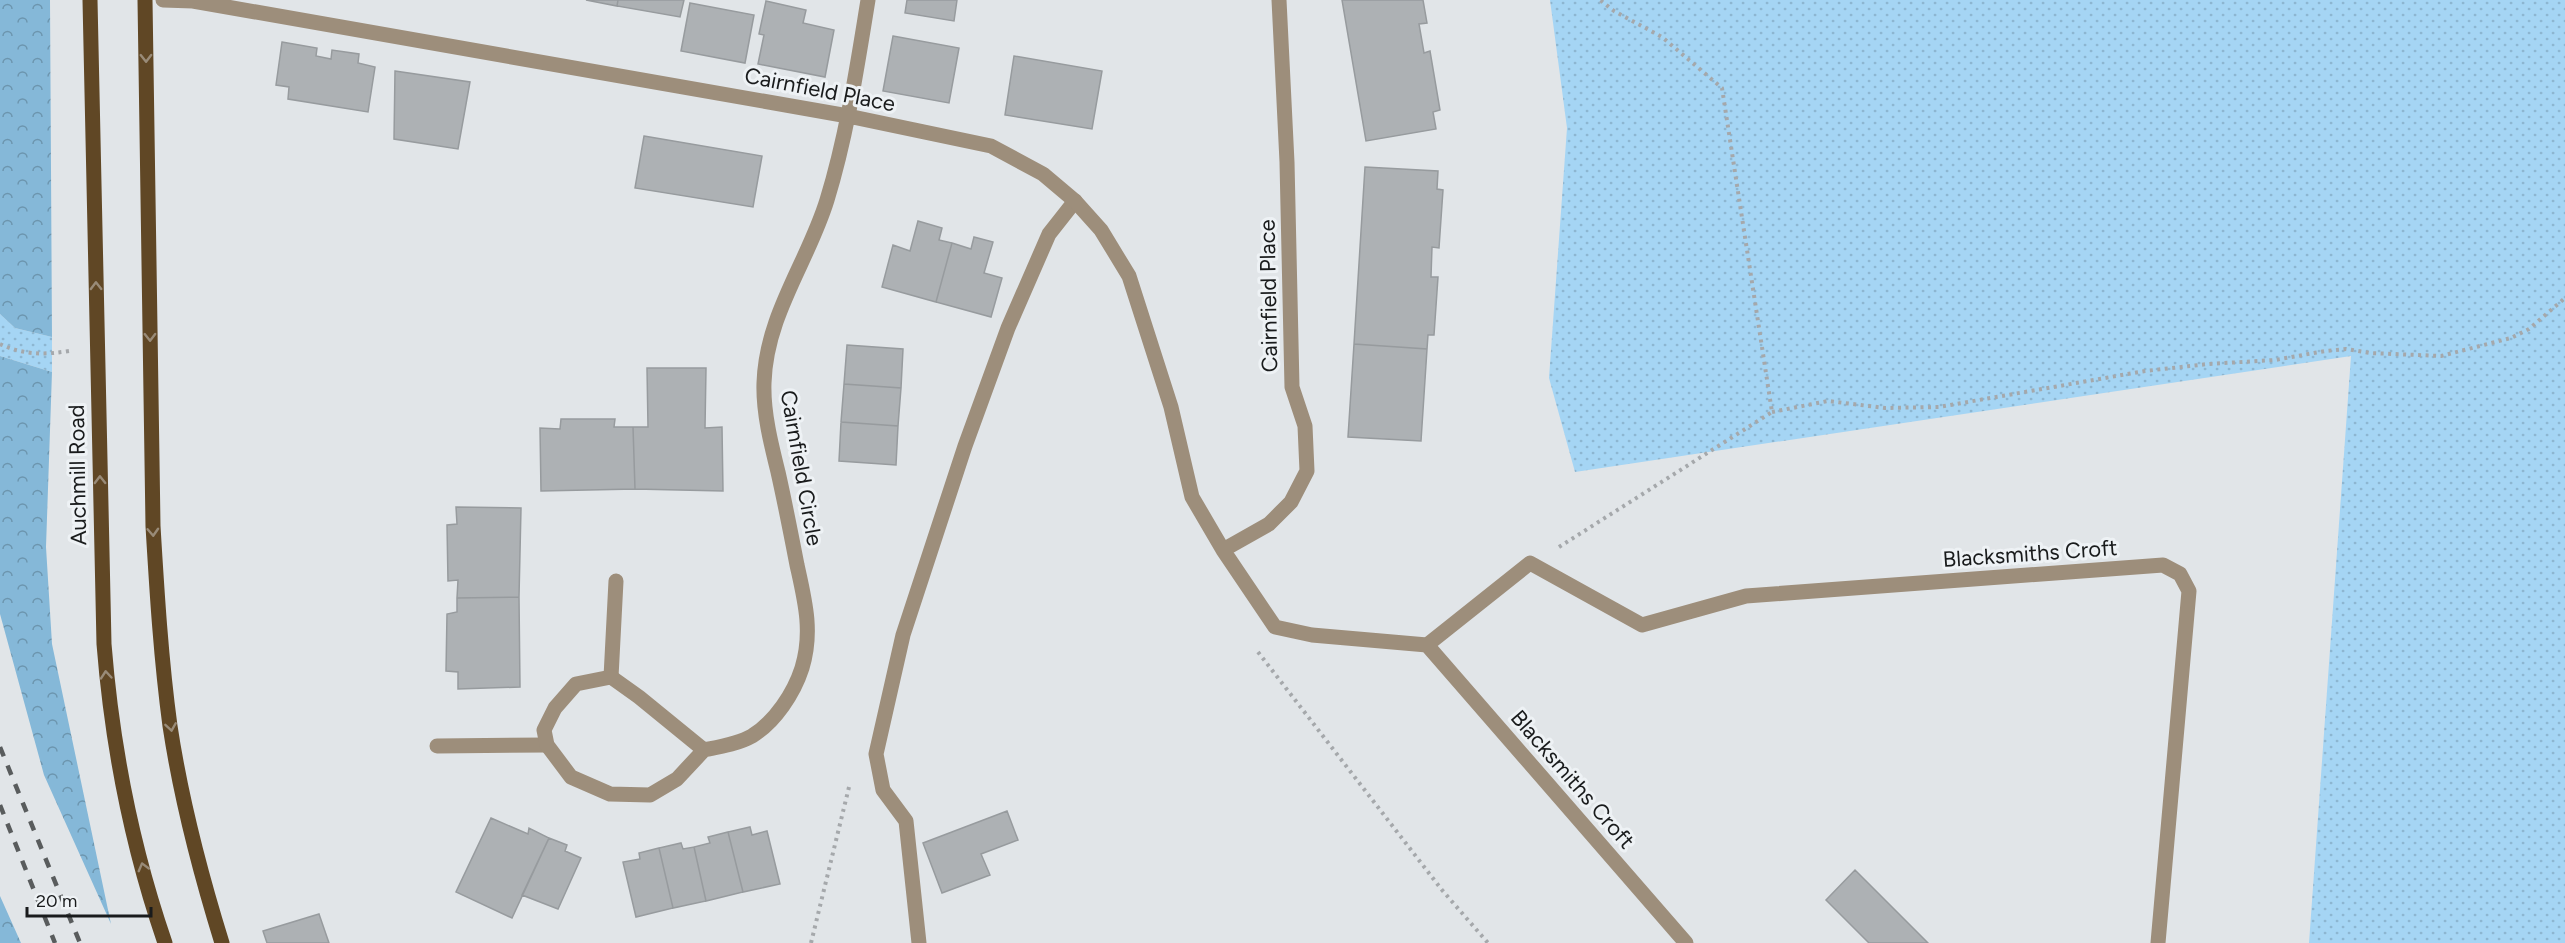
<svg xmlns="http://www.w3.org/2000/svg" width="2565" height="943" viewBox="0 0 2565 943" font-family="Figtree,sans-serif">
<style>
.grass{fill:url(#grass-dots)}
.forest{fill:url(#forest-crowns)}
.building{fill:#adb1b4;stroke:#979b9e;stroke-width:1.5}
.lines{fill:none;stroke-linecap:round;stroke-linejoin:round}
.path{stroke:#a5a8ab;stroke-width:4;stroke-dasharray:3 4.5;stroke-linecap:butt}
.lane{stroke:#9d8e7b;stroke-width:15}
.street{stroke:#9d8e7b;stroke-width:15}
.primary{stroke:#604725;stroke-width:15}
.rail{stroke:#595c5d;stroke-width:4.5;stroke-dasharray:10 10;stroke-linecap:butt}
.oneway{stroke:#998b78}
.labels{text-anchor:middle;stroke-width:6;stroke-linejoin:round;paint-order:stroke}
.street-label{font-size:22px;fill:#191b1c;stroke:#eef2f5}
</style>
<defs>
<pattern id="grass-dots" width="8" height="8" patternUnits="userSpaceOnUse" patternTransform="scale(1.5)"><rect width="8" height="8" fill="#a5d5f4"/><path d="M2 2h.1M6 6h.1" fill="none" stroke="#8db6d1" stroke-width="1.8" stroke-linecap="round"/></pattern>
<pattern id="forest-crowns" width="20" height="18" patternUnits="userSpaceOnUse" patternTransform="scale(1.5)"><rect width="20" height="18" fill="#85b8d8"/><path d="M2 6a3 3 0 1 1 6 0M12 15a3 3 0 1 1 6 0" fill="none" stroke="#6c95ae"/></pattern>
</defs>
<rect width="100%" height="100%" fill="#e1e5e8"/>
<path class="grass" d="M 1550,0 L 2565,0 L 2565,943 L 2309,943 L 2351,356 L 1575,472 L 1549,378 L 1567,128 Z
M 0,314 L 15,328 L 52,337 L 52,372 L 0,356 Z"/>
<path class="forest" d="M 0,0 L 50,0 L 52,337 L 15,328 L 0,314 Z
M 0,356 L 52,372 L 46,547 L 52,644 L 111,924 L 44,775 L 0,614 Z
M 0,896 L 21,943 L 0,943 Z"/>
<path class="building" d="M 586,0 L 618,0 L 617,6 Z
M 618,0 L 684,0 L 680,17 L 617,6 Z
M 907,0 L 957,0 L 954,21 L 905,13 Z
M 1342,0 L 1423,0 L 1427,23 L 1419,24 L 1424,53 L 1430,51 L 1440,110 L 1433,112 L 1436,129 L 1366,141 Z
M 766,1 L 806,10 L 803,23 L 834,30 L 825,77 L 758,64 L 764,35 L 759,34 Z
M 690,3 L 754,15 L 745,63 L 681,51 Z
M 893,36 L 959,48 L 949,103 L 883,91 Z
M 282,42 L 317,48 L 316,56 L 331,59 L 332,50 L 359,54 L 358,63 L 375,67 L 368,112 L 288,99 L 289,87 L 276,85 Z
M 1014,56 L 1102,71 L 1092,129 L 1005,115 Z
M 395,71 L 470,82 L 458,149 L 394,139 Z
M 644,136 L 762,156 L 753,207 L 635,188 Z
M 1365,167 L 1438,171 L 1437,189 L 1443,190 L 1439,248 L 1432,247 L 1431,277 L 1438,277 L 1434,335 L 1428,335 L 1427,349 L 1354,344 Z
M 918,221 L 942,228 L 939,240 L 952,243 L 936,302 L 882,287 L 893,245 L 910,251 Z
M 974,237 L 993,242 L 984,273 L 1002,278 L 991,317 L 936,302 L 952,243 L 971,249 Z
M 1354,344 L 1427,349 L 1421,441 L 1348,437 Z
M 847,345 L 903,349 L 901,388 L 844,384 Z
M 647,368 L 706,368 L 705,428 L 722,427 L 723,491 L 635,489 L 633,427 L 648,427 Z
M 844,384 L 901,388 L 898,426 L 841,422 Z
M 561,419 L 615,419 L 614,427 L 633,427 L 635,489 L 541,491 L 540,428 L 560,429 Z
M 841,422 L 898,426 L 896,465 L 839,461 Z
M 456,507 L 521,508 L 519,597 L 457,598 L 458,580 L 448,581 L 447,525 L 457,524 Z
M 519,597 L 520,687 L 458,689 L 458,672 L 446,671 L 447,614 L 457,612 L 457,598 Z
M 1007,811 L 1018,840 L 981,854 L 990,875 L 942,893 L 923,843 Z
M 491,818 L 528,834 L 529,828 L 549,838 L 512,918 L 456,892 Z
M 750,827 L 752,835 L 767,831 L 780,884 L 743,892 L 728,832 Z
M 728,832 L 743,892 L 706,901 L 694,847 L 710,843 L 708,837 Z
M 549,838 L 567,845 L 565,851 L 581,858 L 558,909 L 522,895 Z
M 681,843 L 683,849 L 694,847 L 706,901 L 673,908 L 659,848 Z
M 659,848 L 673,908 L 636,917 L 623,862 L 640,859 L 639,853 Z
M 1855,870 L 1928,943 L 1869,943 L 1826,900 Z
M 319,914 L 329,943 L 267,943 L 263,931 Z"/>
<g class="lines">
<path class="path" d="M 0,344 C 23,355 44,355 69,351
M 1772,412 L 1828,401 L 1885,408 L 1939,407 L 2145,371 L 2208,364 L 2275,360 L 2325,351 L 2346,349 L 2370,353 L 2441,356 L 2511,338 L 2529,329 L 2565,298
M 1559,547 L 1772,412 L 1722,88 L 1662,37 L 1614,11 L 1600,0
M 1258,652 L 1442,890 L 1488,943
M 811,943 L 850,783"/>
<path class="lane" d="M 611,677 L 616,581
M 437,746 L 547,745
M 919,943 L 906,821 L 883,790 L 876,754 L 903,635 L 965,446 L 1008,328 L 1049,234 L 1075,201"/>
<path class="street" d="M 163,0 L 193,1 L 848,116 L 991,146 L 1043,174 L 1075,201 L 1101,230 L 1129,276 L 1171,407 L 1192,497 L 1223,550 L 1275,627 L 1312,635 L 1427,645 L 1530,563 L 1642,625 L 1746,596 L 2163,565 L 2180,574 L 2189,591 L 2158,943
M 1223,550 L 1269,524 L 1291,502 L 1307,471 L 1305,426 L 1292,387 L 1287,162 L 1279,0
M 1427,645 L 1686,943
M 611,677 L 639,697 L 704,750 L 677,779 L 650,795 L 610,794 L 571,777 L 547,745 L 544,730 L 555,708 L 576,684 Z
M 704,750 C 719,747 738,744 752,736 C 775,722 794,693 802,668 C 813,632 805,601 797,565 C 791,534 785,503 778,472 C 771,444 763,412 764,383 C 766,315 808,262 827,200 C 847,135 857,67 868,0"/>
<path class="primary" d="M 90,0 L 104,644 C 112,745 132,847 165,943
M 145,0 L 153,526 C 157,593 161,659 170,726 C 181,799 200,872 222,943"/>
<path class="rail" d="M 0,747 L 80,943
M 0,805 L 55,943"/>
</g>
<defs><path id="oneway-chevron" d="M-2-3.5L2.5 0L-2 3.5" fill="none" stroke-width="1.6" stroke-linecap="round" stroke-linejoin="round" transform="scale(1.5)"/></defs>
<g class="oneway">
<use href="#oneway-chevron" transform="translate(146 58) rotate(89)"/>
<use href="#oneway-chevron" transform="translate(96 286) rotate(-91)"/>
<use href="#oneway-chevron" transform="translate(150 337) rotate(89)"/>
<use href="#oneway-chevron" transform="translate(100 480) rotate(-91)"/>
<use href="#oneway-chevron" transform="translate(153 532) rotate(87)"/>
<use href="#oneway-chevron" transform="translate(106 675) rotate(-95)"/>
<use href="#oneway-chevron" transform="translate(171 727) rotate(81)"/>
<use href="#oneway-chevron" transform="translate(143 867) rotate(-105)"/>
</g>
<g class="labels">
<g class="street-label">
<text transform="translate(820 89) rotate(11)" y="8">Cairnfield Place</text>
<text transform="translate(1268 296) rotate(-91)" y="8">Cairnfield Place</text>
<text transform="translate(802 468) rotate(80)" y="8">Cairnfield Circle</text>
<text transform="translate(77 475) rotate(-91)" y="8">Auchmill Road</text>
<text transform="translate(2030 553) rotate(-4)" y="8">Blacksmiths Croft</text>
<text transform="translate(1573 779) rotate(49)" y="8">Blacksmiths Croft</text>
</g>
</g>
<path d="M27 907v9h124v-9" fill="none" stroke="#191b1c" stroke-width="3"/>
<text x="36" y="907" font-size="18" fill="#191b1c" stroke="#eef2f5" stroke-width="4.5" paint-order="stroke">20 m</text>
</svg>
